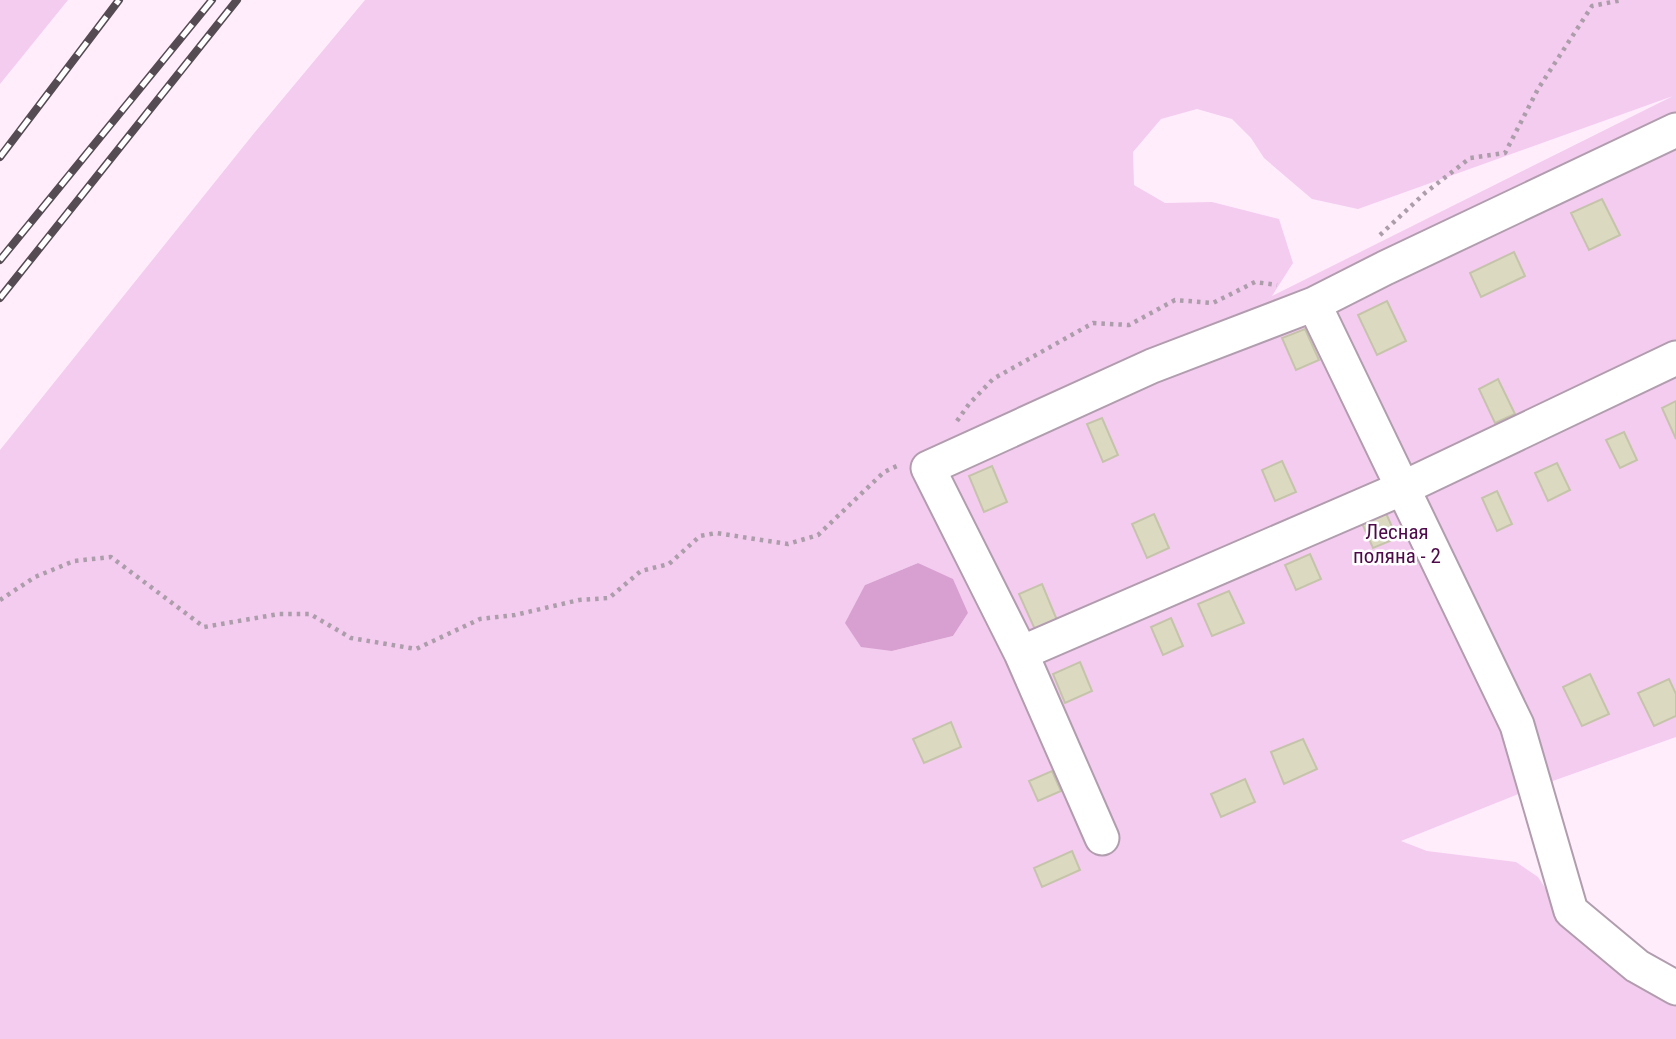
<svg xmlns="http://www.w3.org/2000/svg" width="1676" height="1039" viewBox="0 0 1676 1039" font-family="'Roboto Condensed',sans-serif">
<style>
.green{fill:#f4ccef;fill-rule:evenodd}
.water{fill:#d7a0d0}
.building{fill:#dbdac1;stroke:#c5c4ab;stroke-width:2}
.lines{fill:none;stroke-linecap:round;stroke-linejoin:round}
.minor-casing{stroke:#b19dae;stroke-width:37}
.path{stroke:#ab9da9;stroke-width:4.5;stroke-dasharray:3.5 5;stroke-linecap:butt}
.minor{stroke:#fff;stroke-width:33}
.rail-casing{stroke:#554b53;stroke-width:8}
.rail{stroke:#fff;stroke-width:5;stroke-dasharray:16;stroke-linecap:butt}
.labels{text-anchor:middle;stroke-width:5;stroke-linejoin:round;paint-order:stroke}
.park-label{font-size:21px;fill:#4d0b49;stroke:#fff}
</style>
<rect width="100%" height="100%" fill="#ffedfc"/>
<path class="green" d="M 0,0 L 68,0 L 0,84 Z
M 365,0 L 1676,0 L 1676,737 L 1536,787 L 1401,841 L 1427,851 L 1516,862 L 1538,877 L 1568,922 L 1676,1001 L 1676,1039 L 0,1039 L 0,450 L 255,132 ZM 1673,96 L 1272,296 L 1293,263 L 1279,219 L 1212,202 L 1165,203 L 1134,185 L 1133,152 L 1161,119 L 1197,109 L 1232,119 L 1251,138 L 1264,158 L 1312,199 L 1358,209 ZM 918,563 L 968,613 L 953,636 L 892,651 L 865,585 Z"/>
<path class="water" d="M 918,563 L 953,579 L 968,613 L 953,636 L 892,651 L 861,647 L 845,623 L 865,585 Z"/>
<path class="building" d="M 1602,199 L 1620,235 L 1589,250 L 1571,213 Z
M 1514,252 L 1525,276 L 1481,297 L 1470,273 Z
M 1387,301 L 1406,341 L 1377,355 L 1358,315 Z
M 1305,329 L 1319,360 L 1296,370 L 1282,338 Z
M 1498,379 L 1515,414 L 1495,423 L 1479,389 Z
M 1676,401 L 1676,439 L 1662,408 Z
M 1102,418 L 1118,455 L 1103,462 L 1087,424 Z
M 1624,432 L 1637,460 L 1620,468 L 1606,440 Z
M 1282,461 L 1296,492 L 1275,501 L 1262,470 Z
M 1557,463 L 1570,490 L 1548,501 L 1535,473 Z
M 992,466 L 1007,502 L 984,512 L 969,476 Z
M 1497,491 L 1512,524 L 1497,531 L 1482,498 Z
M 1385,511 L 1397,538 L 1373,548 L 1361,521 Z
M 1154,514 L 1169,548 L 1147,558 L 1132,524 Z
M 1310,554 L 1321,579 L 1296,590 L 1285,565 Z
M 1042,584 L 1059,625 L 1037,634 L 1019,594 Z
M 1229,591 L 1244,623 L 1212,636 L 1198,604 Z
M 1171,618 L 1183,646 L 1163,655 L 1151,627 Z
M 1080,662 L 1092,691 L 1065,703 L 1053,674 Z
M 1590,674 L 1609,714 L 1582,726 L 1563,687 Z
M 1669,679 L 1676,694 L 1676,716 L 1654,726 L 1638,693 Z
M 951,722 L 961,747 L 924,763 L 913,739 Z
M 1303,739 L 1317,769 L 1284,784 L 1271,752 Z
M 1052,771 L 1061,791 L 1038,801 L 1029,781 Z
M 1245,779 L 1255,802 L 1221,817 L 1211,794 Z
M 1072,851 L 1080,870 L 1042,887 L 1034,868 Z"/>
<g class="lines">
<defs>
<path id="minor" d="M 1314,304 L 1517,725 L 1571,911 L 1637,966 L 1676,988
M 1021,653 L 1403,488 L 1676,358
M 1102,838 L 1021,653 L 928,468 L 1152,366 L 1314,304 L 1385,268 L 1676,130"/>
</defs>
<use href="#minor" class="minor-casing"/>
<path class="path" d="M 1380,235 L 1425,193 L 1470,158 L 1505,153 L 1538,89 L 1592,6 L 1622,0
M 957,421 L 969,404 L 993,379 L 1093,323 L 1129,325 L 1175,300 L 1213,303 L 1255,282 L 1277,285
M 0,600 L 35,577 L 74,561 L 111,557 L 204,627 L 279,614 L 310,614 L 351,638 L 416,649 L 480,619 L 515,615 L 579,600 L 609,598 L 641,571 L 669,564 L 700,536 L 716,533 L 788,544 L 818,535 L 884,472 L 899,465"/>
<use href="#minor" class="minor"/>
<defs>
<path id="rail" d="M 0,157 L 119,0
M 0,260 L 212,0
M 0,298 L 237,0"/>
</defs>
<use href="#rail" class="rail-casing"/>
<use href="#rail" class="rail"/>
</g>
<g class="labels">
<g class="park-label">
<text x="1397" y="539">Лесная<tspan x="1397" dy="24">поляна - 2</tspan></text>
</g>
</g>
</svg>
